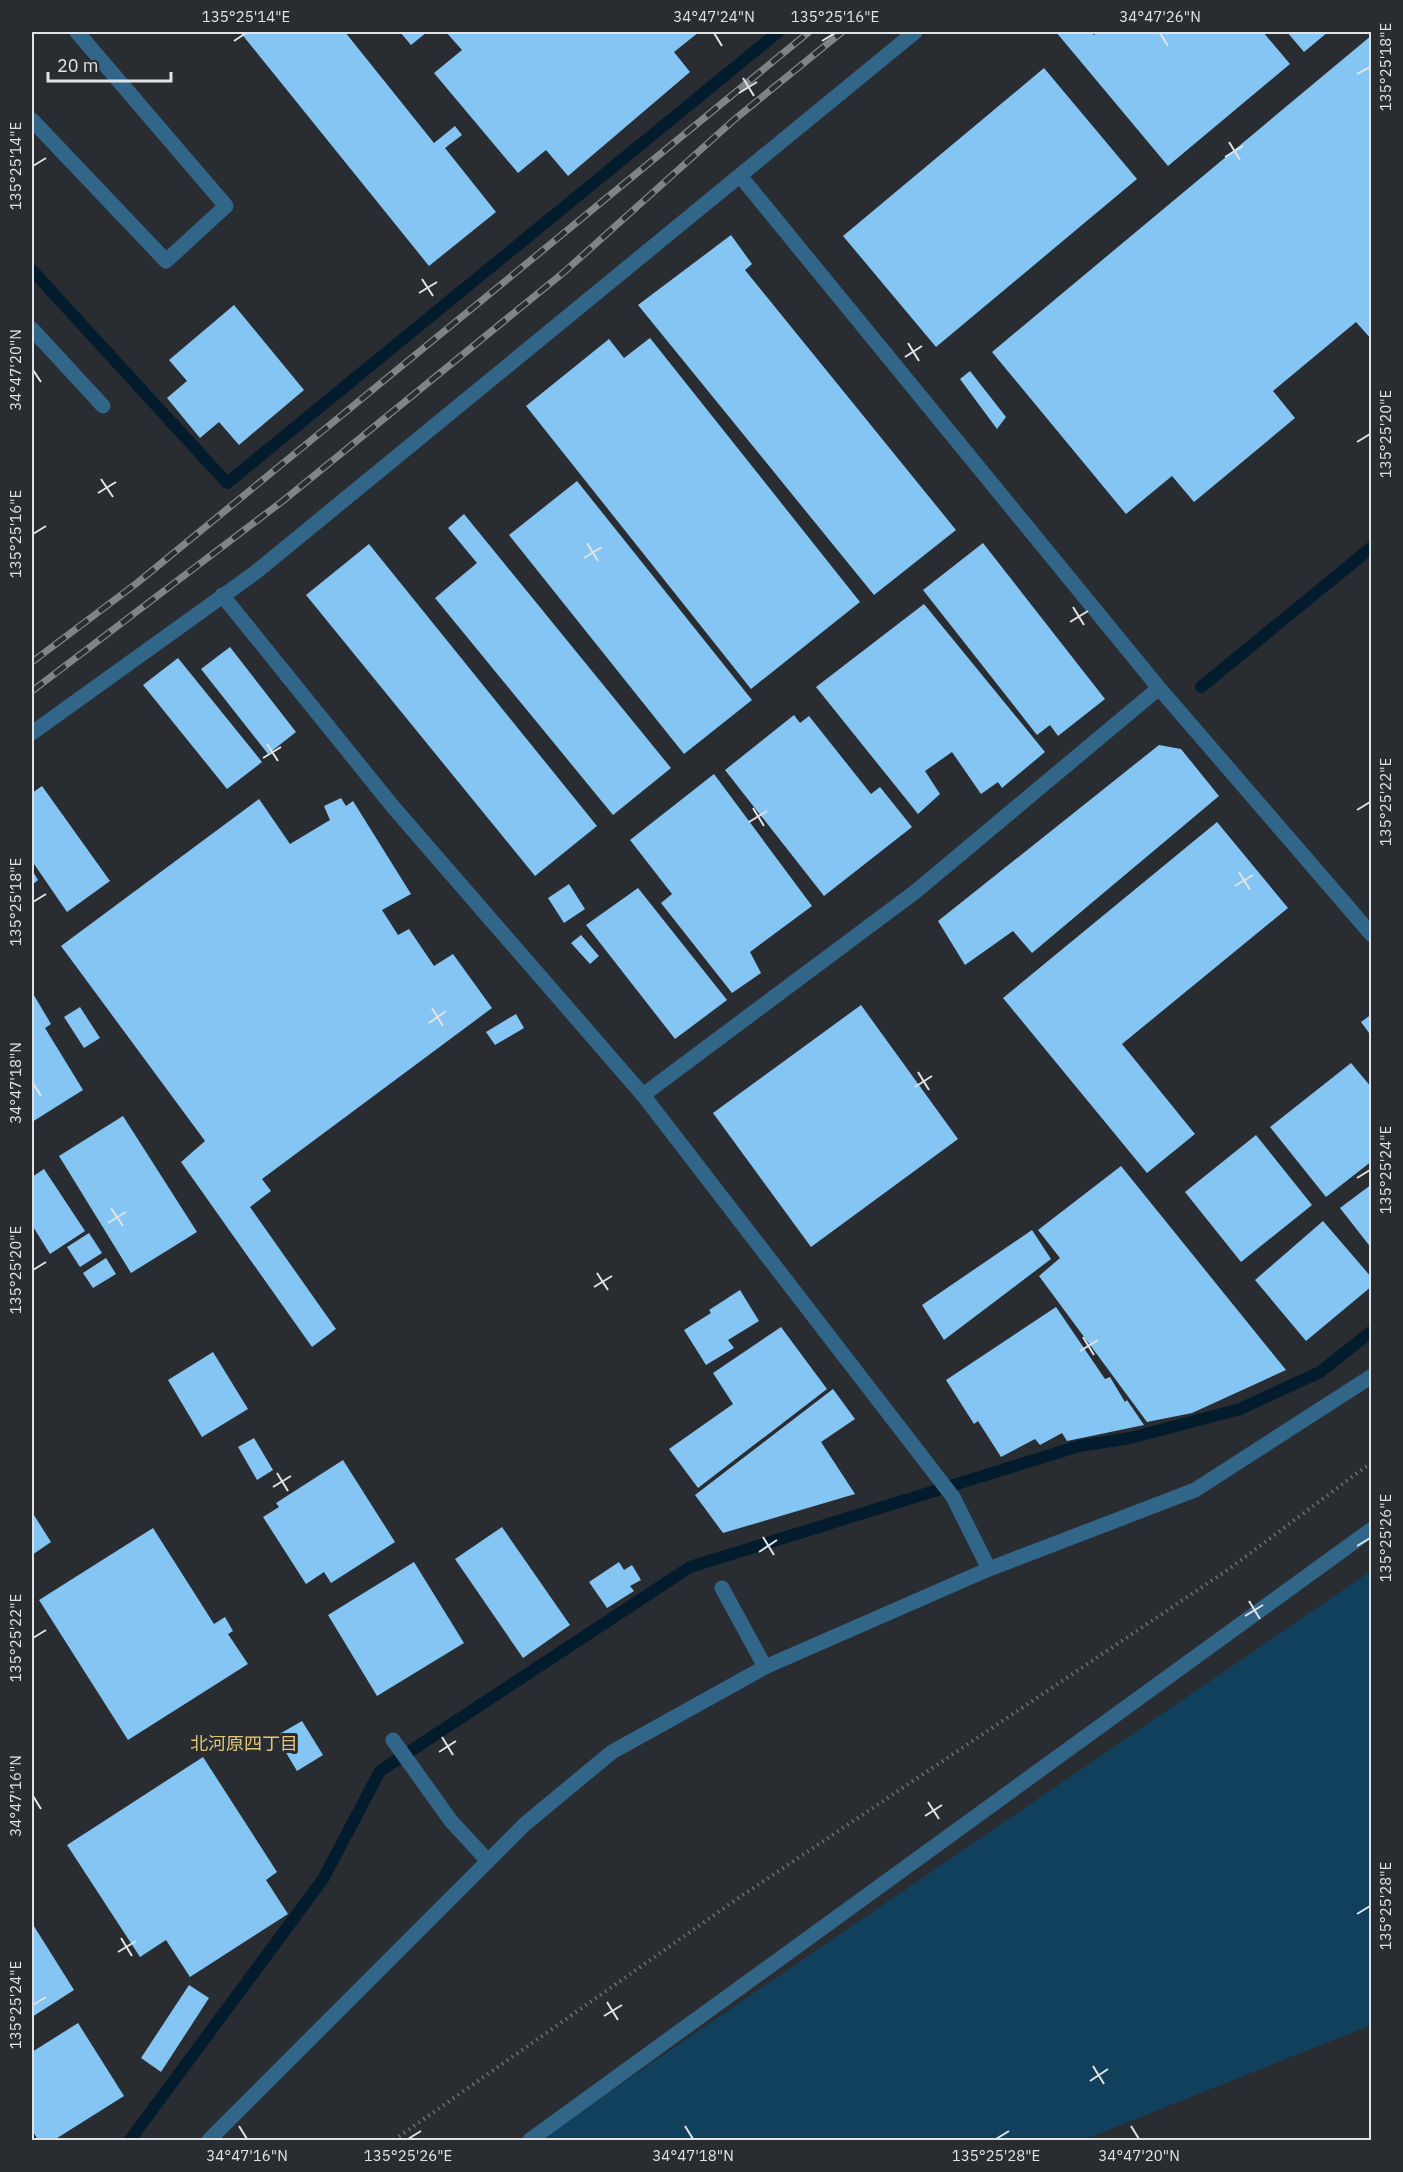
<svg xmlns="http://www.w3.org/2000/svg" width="1403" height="2172" font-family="'IBM Plex Sans','Noto Sans JP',sans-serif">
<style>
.green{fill:#11405d}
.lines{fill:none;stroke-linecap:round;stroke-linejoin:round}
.stream{stroke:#021c2d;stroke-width:12}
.building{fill:#84c5f4}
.path{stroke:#6c6f73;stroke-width:4;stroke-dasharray:1.5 4.5;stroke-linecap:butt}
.minor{stroke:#326689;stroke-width:15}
.rail-casing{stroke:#808487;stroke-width:7}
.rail{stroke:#292d31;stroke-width:4.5;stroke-dasharray:14;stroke-linecap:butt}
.ticks{fill:none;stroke:#e1e4e6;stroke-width:2}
.labels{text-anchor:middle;stroke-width:6;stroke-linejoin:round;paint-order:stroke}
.neighbourhood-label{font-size:18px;fill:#e1c67a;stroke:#292d31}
.neatline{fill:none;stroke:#e1e4e6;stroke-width:2}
.ticks-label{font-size:15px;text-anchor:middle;fill:#e1e4e6}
</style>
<rect width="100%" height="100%" fill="#292d31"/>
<!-- green -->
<polygon class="green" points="1371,1571 1371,2025 1083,2140 539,2140"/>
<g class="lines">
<!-- stream -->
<g class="stream">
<polyline points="32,270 227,483 778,32"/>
<polyline points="1201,687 1372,547"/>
<polyline points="130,2140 323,1879 380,1771 690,1567 1079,1446 1130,1438 1240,1409 1320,1372 1372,1331"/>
</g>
</g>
<!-- building -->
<g class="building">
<polygon points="240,32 345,32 434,143 455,126 462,135 445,148 496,212 429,266"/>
<polygon points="400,32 427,32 411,45"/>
<polygon points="446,32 699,32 674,52 690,72 568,176 546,150 518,173 434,73 462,50"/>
<polygon points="1056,32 1091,32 1094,35 1098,32 1263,32 1290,64 1168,166"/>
<polygon points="1287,32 1328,32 1304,52"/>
<polygon points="1372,35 1372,340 1356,322 1273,391 1295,418 1194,502 1172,476 1126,514 992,352"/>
<polygon points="1044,68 1137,179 936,347 843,236"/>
<polygon points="731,235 752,264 745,270 956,530 874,595 638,305"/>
<polygon points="234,305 304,390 239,445 219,422 200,438 167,398 187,381 169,360"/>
<polygon points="650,338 860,602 751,689 526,406 609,339 624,358"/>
<polygon points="970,371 1006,417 997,429 960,379"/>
<polygon points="577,481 752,700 684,754 509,535"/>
<polygon points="464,514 671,768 613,815 435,598 477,563 448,528"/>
<polygon points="983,543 1105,699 1058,736 1050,725 1037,735 923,590"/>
<polygon points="369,544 597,826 535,876 306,595"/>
<polygon points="924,604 1045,752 1002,788 998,782 981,794 952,752 925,771 940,794 918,814 816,687"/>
<polygon points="230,647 296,732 268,754 201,669"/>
<polygon points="178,658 262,762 227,789 143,685"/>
<polygon points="794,715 800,723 809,716 871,794 880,787 912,827 824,896 725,770"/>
<polygon points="1159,745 1181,749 1219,796 1032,953 1013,931 965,965 938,921"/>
<polygon points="714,774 812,906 750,952 761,973 732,993 661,903 672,894 630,840"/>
<polygon points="42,786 110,881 67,912 32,861 32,793"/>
<polygon points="341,798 346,806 353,801 411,894 382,910 398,935 409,929 434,966 453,954 492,1008 262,1179 271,1191 250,1207 336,1329 312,1347 181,1162 205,1141 61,946 259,799 290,844 330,820 324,806"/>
<polygon points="1217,822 1288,908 1122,1044 1195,1134 1147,1173 1003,998"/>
<polygon points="32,870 38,880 32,885"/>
<polygon points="569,884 585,909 564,923 548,898"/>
<polygon points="638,888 727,1000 675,1039 586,925"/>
<polygon points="581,935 599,956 590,964 571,943"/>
<polygon points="32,992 51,1024 45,1028 83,1090 32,1122"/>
<polygon points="861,1005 958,1139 811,1247 713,1113"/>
<polygon points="80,1007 100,1038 84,1048 64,1017"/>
<polygon points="516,1014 524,1028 495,1045 486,1032"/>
<polygon points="1372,1014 1372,1037 1361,1022"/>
<polygon points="1351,1063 1372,1088 1372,1161 1326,1197 1270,1127"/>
<polygon points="123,1116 197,1232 131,1273 59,1156"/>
<polygon points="1256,1135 1312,1205 1241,1262 1185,1192"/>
<polygon points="1121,1166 1286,1370 1192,1413 1147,1422 1039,1276 1060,1258 1038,1230"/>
<polygon points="44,1169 85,1231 50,1254 32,1225 32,1177"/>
<polygon points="1372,1184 1372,1249 1340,1208"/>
<polygon points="1323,1221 1372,1278 1372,1286 1306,1341 1255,1280"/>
<polygon points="1032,1230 1051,1259 944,1340 922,1305"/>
<polygon points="89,1233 102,1253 80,1267 67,1247"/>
<polygon points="106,1258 116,1274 93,1288 83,1273"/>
<polygon points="740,1290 759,1321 728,1340 734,1348 706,1365 684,1330 711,1313 709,1310"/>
<polygon points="1056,1307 1105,1379 1110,1377 1125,1402 1127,1400 1144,1425 1067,1441 1062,1433 1040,1445 1035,1439 1001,1457 978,1421 974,1424 946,1380"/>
<polygon points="781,1327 827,1389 698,1488 669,1449 733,1404 713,1373"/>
<polygon points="213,1352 248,1409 202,1437 168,1380"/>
<polygon points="833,1389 855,1419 821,1442 855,1494 723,1533 695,1495"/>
<polygon points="254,1438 273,1470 257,1480 238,1447"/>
<polygon points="343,1460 395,1542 331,1583 324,1572 306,1584 263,1517 279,1507 276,1503"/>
<polygon points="32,1512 51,1542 32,1555"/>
<polygon points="502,1527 570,1625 523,1658 455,1559"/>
<polygon points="153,1528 214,1624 225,1617 233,1631 228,1634 248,1664 128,1740 39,1600"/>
<polygon points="414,1562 464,1643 377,1696 328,1615"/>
<polygon points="619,1562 624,1570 632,1565 641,1580 630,1586 634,1591 607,1608 589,1582"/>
<polygon points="302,1721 323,1755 297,1771 276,1736"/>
<polygon points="203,1757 277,1872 266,1880 288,1914 190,1977 166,1940 140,1957 67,1845"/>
<polygon points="32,1923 74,1990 32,2017"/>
<polygon points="189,1985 209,1998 161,2072 141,2058"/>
<polygon points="78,2023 124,2096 54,2140 38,2140 32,2130 32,2052"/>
</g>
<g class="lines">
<!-- path -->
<polyline class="path" points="394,2140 737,1899 1229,1569 1372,1462"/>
<!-- minor -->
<g class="minor">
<polyline points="32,120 166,261 226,206 77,32"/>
<polyline points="741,177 1159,688 1372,935"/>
<polyline points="32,329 103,406"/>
<polyline points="222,595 394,808 643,1095 953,1497 989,1569"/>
<polyline points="32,733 256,572 915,32"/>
<polyline points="643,1095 915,892 1159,688"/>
<polyline points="722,1588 765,1667"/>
<polyline points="393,1740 451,1821 488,1861"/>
<polyline points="209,2140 525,1824 612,1752 765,1667 989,1569 1195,1490 1372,1376"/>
<polyline points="530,2140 1372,1529"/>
</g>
<!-- rail casing -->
<g class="rail-casing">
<g id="rail">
<polyline points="32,662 137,583 809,32"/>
<polyline points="32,691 284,500 359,439 563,273 735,119 842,32"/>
</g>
</g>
<!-- rail -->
<use href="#rail" class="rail"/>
</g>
<!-- ticks -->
<path class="ticks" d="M714,33L722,46M1160,33L1168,46M234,41L246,33M822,41L835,33M1357,74L1370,67M743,78L754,96M739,93L757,82M1229,142L1240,160M1225,157L1243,146M33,166L46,158M422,279L433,296M419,293L437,282M908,343L919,361M905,357L922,346M33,370L41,382M1357,442L1370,434M101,479L113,497M98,493L116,482M33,534L46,526M587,543L598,561M584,558L602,547M1073,607L1084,625M1070,622L1088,611M267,744L278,761M263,758L281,747M753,808L764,826M1357,810L1370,802M749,822L767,811M1239,872L1250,890M1235,886L1253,875M33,902L46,894M432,1008L443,1026M429,1023L446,1011M918,1072L929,1090M33,1083L41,1096M915,1087L932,1076M1357,1178L1370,1170M111,1208L123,1226M108,1223L126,1212M33,1270L46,1262M597,1273L608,1290M594,1287L612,1276M1083,1337L1094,1355M1080,1351L1098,1340M277,1473L288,1491M273,1487L291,1476M763,1537L774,1555M1357,1546L1370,1538M759,1552L777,1540M1249,1601L1260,1619M1245,1616L1263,1605M33,1638L46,1630M442,1737L453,1755M439,1752L456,1741M33,1796L41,1809M928,1802L939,1819M925,1816L942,1805M1357,1914L1370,1906M121,1938L132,1956M118,1952L136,1941M607,2002L618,2020M33,2005L46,1997M604,2016L622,2005M1093,2066L1104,2084M1090,2081L1108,2069M239,2126L247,2139M685,2126L693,2139M1131,2126L1139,2139M408,2139L421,2131M996,2139L1009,2131"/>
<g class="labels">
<!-- neighbourhood labels -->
<g class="neighbourhood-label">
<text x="244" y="1750">北河原四丁目</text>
</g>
</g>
<!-- border -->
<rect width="1403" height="2172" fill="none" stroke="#292d31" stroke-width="66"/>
<!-- scale -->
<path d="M48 72v9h123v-9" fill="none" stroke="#e1e4e6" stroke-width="3"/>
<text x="57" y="72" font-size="18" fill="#e1e4e6" stroke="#292d31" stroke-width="4.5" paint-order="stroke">20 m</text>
<rect x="33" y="33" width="1337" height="2106" class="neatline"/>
<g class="ticks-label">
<text x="246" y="22">135°25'14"E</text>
<text x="714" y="22">34°47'24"N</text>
<text x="835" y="22">135°25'16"E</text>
<text x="1160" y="22">34°47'26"N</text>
<text transform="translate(1386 67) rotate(-90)" y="5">135°25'18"E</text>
<text transform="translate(16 166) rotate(-90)" y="5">135°25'14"E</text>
<text transform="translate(16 370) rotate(-90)" y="5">34°47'20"N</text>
<text transform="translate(1386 434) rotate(-90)" y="5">135°25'20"E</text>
<text transform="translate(16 534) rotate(-90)" y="5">135°25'16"E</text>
<text transform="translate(1386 802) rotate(-90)" y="5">135°25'22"E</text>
<text transform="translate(16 902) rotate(-90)" y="5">135°25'18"E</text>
<text transform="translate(16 1083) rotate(-90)" y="5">34°47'18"N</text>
<text transform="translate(1386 1170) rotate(-90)" y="5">135°25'24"E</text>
<text transform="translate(16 1270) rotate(-90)" y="5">135°25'20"E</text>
<text transform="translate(1386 1538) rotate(-90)" y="5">135°25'26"E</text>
<text transform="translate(16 1638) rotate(-90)" y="5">135°25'22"E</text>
<text transform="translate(16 1796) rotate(-90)" y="5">34°47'16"N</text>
<text transform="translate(1386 1906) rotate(-90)" y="5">135°25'28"E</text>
<text transform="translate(16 2005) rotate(-90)" y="5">135°25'24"E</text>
<text x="247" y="2161">34°47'16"N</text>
<text x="408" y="2161">135°25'26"E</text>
<text x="693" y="2161">34°47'18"N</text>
<text x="996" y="2161">135°25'28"E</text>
<text x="1139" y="2161">34°47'20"N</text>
</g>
</svg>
